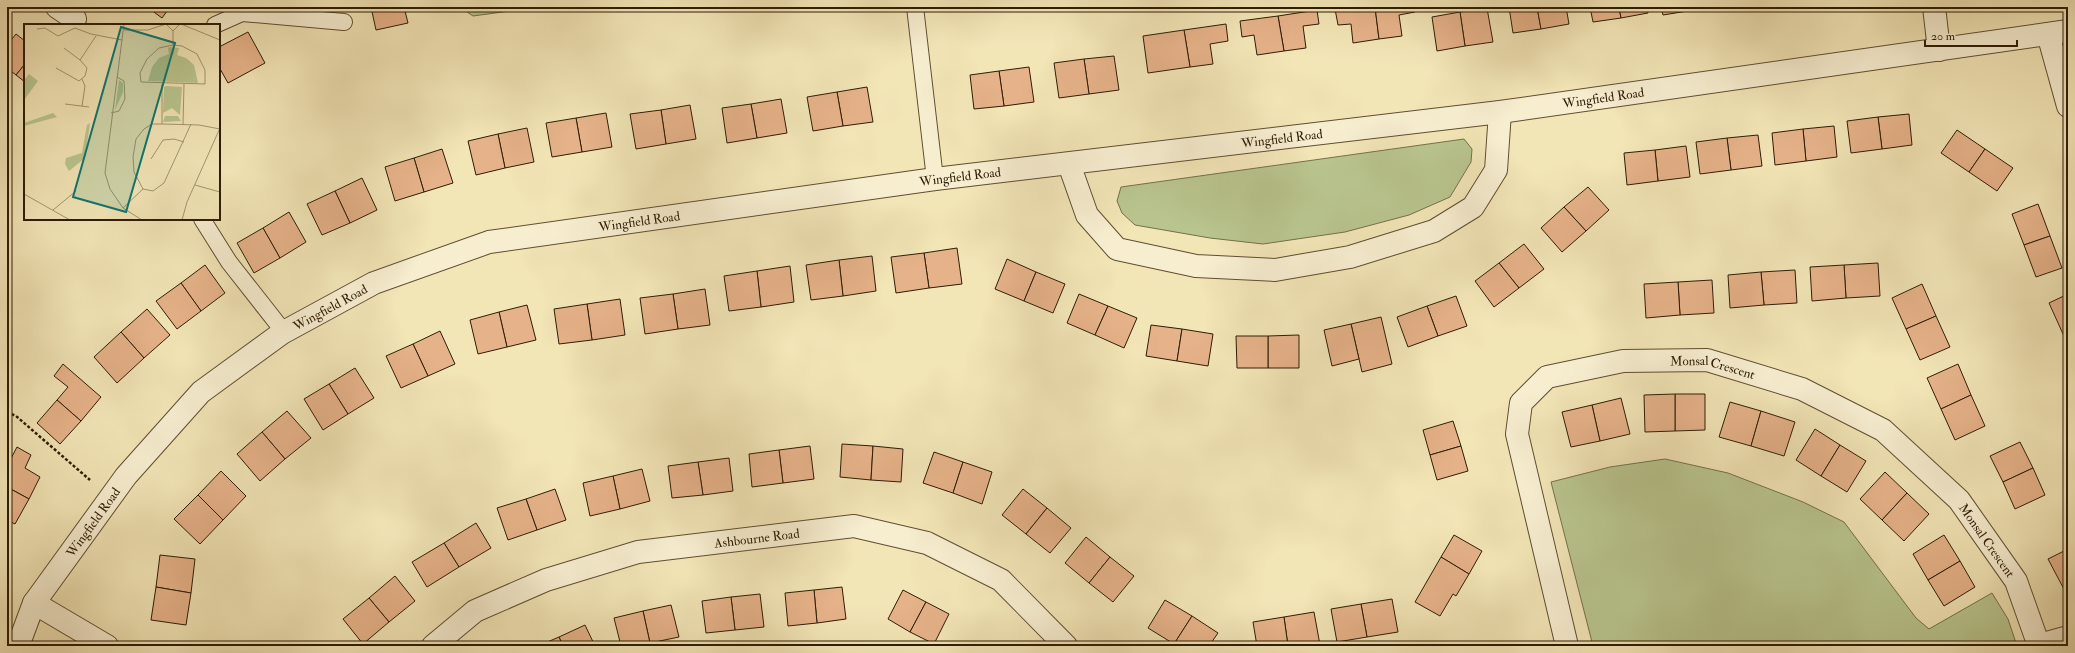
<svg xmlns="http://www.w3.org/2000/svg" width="2075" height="653" font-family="'IM FELL Double Pica',serif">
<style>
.green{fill:#b9c58e;stroke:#74704a}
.building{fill:#e6b289;stroke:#2e1c05}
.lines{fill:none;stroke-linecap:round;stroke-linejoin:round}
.service-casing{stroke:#5f4e31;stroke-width:18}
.minor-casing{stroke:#5f4e31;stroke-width:24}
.path{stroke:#2e1c05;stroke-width:2.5;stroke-dasharray:3 2;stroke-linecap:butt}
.service{stroke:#f7eed0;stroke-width:16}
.minor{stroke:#f7eed0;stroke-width:22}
.labels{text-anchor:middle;stroke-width:4;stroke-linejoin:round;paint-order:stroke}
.street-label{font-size:13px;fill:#2e1c05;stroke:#f7eed0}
.inset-road{fill:none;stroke:#a4956f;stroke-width:1}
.view{fill:#0f766e;fill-opacity:0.15;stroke:#0f766e;stroke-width:2}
.inset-edge{fill:none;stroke:#2e1c05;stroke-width:2}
</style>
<rect width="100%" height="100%" fill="#f2e5b6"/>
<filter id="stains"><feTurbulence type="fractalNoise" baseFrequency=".005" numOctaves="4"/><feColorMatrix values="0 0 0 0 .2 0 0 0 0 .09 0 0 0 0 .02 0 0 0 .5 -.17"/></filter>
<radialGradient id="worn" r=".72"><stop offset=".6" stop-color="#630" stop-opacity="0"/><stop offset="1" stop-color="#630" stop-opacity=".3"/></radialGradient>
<!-- green -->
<g class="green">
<polygon points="460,7 539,7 473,16"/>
<polygon points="1464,139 1472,149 1471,162 1450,197 1409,215 1345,232 1263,244 1210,238 1135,225 1122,213 1117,201 1121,187"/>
<polygon points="1665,459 1728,473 1803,502 1844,522 1916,618 1929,629 1992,593 2008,619 2017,646 1593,646 1551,482 1610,467"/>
</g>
<!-- building -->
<g class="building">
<polygon points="147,7 170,7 162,18"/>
<polygon points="371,7 404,7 408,23 376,30"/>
<polygon points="1350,7 1375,7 1379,39 1353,43 1351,24 1338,25 1335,9"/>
<polygon points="1375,7 1415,7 1415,12 1399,15 1402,36 1379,39"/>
<polygon points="1509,7 1537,7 1541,29 1513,33"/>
<polygon points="1537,7 1566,7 1569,24 1541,29"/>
<polygon points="1590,7 1619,7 1621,18 1593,22"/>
<polygon points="1619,7 1647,7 1648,13 1621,18"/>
<polygon points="1661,7 1700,7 1700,9 1663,15"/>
<polygon points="1487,8 1493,42 1465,46 1460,12"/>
<polygon points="1317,10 1319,24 1303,26 1306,48 1284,51 1278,16"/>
<polygon points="1460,12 1465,46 1437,51 1432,17"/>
<polygon points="1278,16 1284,51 1257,55 1254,35 1242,37 1240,21"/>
<polygon points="1226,24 1228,41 1210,44 1213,64 1190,67 1184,30"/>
<polygon points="1184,30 1190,67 1148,73 1143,36"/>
<polygon points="248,32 265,63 228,83 219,67 219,47"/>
<polygon points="16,34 25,41 25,64 16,75 7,68 7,45"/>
<polygon points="1114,56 1119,90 1089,94 1084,59"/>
<polygon points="1084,59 1089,94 1059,98 1054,63"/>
<polygon points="25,64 25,82 16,75"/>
<polygon points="1029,67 1034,102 1004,106 999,71"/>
<polygon points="999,71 1004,106 974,109 970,75"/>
<polygon points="867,87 873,122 843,126 837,92"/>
<polygon points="837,92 843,126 813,131 807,97"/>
<polygon points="781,99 787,133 757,138 751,104"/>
<polygon points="751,104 757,138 727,143 722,108"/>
<polygon points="690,105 696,139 666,144 661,110"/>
<polygon points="661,110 666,144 636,149 630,114"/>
<polygon points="606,113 612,147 582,152 576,118"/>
<polygon points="1909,114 1912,145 1882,149 1878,117"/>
<polygon points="1878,117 1882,149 1851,153 1847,121"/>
<polygon points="576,118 582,152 552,157 546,123"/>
<polygon points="1834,126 1837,157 1806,161 1803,129"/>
<polygon points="527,128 534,162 505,168 498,134"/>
<polygon points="1803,129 1806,161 1775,165 1772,133"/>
<polygon points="1957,130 1985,149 1969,172 1941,153"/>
<polygon points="498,134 505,168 476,175 468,141"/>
<polygon points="1758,135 1762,166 1731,170 1727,138"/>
<polygon points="1727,138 1731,170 1700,174 1696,142"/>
<polygon points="1686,146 1690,177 1658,181 1655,150"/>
<polygon points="442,149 453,183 424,192 414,158"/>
<polygon points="1985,149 2013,168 1997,191 1969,172"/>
<polygon points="1655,150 1658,181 1627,185 1624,153"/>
<polygon points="414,158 424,192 395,201 385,167"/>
<polygon points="362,178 377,210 350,223 335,191"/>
<polygon points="1588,187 1609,210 1586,231 1564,207"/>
<polygon points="335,191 350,223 322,235 307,204"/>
<polygon points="2038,204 2050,236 2024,245 2012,214"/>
<polygon points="1564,207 1586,231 1562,252 1541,228"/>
<polygon points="289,212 306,242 280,258 263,228"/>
<polygon points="263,228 280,258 254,273 237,243"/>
<polygon points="2050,236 2062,268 2036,277 2024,245"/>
<polygon points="1524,244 1544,269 1519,288 1499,263"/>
<polygon points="957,248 962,284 929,288 924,253"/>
<polygon points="924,253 929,288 896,293 891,257"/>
<polygon points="872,256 876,291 843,296 839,260"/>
<polygon points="1007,259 1036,272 1024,301 995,289"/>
<polygon points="839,260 843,296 811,300 806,265"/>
<polygon points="1499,263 1519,288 1494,307 1475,281"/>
<polygon points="1878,263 1880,296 1846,298 1844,265"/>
<polygon points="205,265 225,293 201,311 181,283"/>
<polygon points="1844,265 1846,298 1812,301 1810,267"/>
<polygon points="790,266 794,302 761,307 757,271"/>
<polygon points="1795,270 1797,303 1764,305 1761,272"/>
<polygon points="757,271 761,307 729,311 724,276"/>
<polygon points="1036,272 1065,284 1053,313 1024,301"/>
<polygon points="1761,272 1764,305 1730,308 1728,275"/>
<polygon points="1712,280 1714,313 1680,315 1678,282"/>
<polygon points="1678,282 1680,315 1646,318 1644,284"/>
<polygon points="181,283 201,311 177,329 156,301"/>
<polygon points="1922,284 1936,316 1906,329 1892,298"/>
<polygon points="705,289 710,325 678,329 673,294"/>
<polygon points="673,294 678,329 645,334 640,298"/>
<polygon points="1079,294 1108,306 1095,335 1067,323"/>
<polygon points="2068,294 2068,332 2063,334 2049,303"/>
<polygon points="1456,296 1467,326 1438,336 1427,306"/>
<polygon points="620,299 625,335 592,340 587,304"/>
<polygon points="587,304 592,340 559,344 554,309"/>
<polygon points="527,305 536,340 507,347 499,312"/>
<polygon points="1108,306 1137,318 1124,348 1095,335"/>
<polygon points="1427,306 1438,336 1408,347 1397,317"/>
<polygon points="147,309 170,335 144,358 121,332"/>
<polygon points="499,312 507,347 478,354 470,320"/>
<polygon points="1936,316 1950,347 1920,360 1906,329"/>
<polygon points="1381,317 1392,364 1362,372 1351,324"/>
<polygon points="1351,324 1359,359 1332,366 1324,330"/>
<polygon points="1151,325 1182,329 1177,361 1146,356"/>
<polygon points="1182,329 1213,334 1208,366 1177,361"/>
<polygon points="440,331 455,364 428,376 413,344"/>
<polygon points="121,332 144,358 117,383 94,357"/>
<polygon points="2068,332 2068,345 2063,334"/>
<polygon points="1299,335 1299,368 1268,368 1268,336"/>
<polygon points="1236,336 1268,336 1268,368 1237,368"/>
<polygon points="413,344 428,376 401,388 386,356"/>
<polygon points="63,364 101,397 81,421 57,400 68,387 54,376"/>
<polygon points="1958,364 1971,395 1941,409 1927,378"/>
<polygon points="355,368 374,398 348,414 329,384"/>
<polygon points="329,384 348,414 323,430 304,399"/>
<polygon points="1675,394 1705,394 1705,430 1675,431"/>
<polygon points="1675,394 1675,431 1645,432 1644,395"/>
<polygon points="1971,395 1985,426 1955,440 1941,409"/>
<polygon points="1621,398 1630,434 1600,441 1592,405"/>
<polygon points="57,400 81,421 60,444 37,423"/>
<polygon points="1730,402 1761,411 1751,446 1719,437"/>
<polygon points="1592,405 1600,441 1571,447 1562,412"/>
<polygon points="287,411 311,438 285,459 262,432"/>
<polygon points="1761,411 1795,422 1784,456 1751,446"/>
<polygon points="1453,421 1461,446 1430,455 1423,430"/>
<polygon points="1815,429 1840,445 1821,476 1796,460"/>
<polygon points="262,432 285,459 260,481 237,454"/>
<polygon points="2020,442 2033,468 2003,482 1990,456"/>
<polygon points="842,444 873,446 871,480 840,477"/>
<polygon points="1840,445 1866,461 1847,492 1821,476"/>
<polygon points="810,446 814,479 783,483 779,450"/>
<polygon points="873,446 903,449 901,482 871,480"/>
<polygon points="1461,446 1468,471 1437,480 1430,455"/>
<polygon points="17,447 31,455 25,468 40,477 29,499 7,487 7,466"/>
<polygon points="779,450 783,483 752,487 749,454"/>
<polygon points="934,452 963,462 953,493 923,483"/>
<polygon points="729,458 733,491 703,495 698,462"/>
<polygon points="698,462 703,495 672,498 668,466"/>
<polygon points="963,462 992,472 982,504 953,493"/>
<polygon points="2033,468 2045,495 2015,509 2003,482"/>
<polygon points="642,469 650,501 620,509 613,476"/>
<polygon points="221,471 246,496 223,520 198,495"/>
<polygon points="1885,472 1907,493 1882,520 1860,499"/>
<polygon points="613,476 620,509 590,516 583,483"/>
<polygon points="7,487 29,499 15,524 7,520"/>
<polygon points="555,489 566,520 537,530 526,499"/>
<polygon points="1023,489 1047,508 1026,534 1002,515"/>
<polygon points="1907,493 1929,514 1904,541 1882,520"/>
<polygon points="198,495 223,520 200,544 174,519"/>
<polygon points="526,499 537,530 508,540 497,508"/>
<polygon points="1047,508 1071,528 1050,553 1026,534"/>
<polygon points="476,523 491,548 459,567 444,543"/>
<polygon points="1454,535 1482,551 1469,574 1441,557"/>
<polygon points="1944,535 1960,561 1928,580 1913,554"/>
<polygon points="1086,537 1110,557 1089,583 1065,563"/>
<polygon points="444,543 459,567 427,587 412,562"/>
<polygon points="2068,549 2068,592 2066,593 2048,559"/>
<polygon points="160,555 195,559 191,593 156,587"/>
<polygon points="1110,557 1134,576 1113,602 1089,583"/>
<polygon points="1441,557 1469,574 1456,596 1453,594 1440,616 1415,602"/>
<polygon points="1960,561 1975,587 1944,606 1928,580"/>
<polygon points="395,576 415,601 389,622 369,598"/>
<polygon points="156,587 191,593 186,625 151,620"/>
<polygon points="842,587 846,619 817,623 814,590"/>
<polygon points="814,590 817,623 788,626 785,593"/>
<polygon points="903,590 926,602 910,632 888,619"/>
<polygon points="760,594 764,627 735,630 731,597"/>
<polygon points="731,597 735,630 706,633 702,601"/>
<polygon points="369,598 389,622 363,644 343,619"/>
<polygon points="1392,599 1398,632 1367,637 1361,604"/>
<polygon points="1165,600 1192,616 1174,644 1148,628"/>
<polygon points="926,602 949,614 934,644 910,632"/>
<polygon points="1361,604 1367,637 1337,642 1331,609"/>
<polygon points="671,605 679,637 650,643 643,611"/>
<polygon points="643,611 650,643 638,646 621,646 614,618"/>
<polygon points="1314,612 1320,645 1288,646 1284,617"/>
<polygon points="1192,616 1218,633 1209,646 1177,646 1174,644"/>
<polygon points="1284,617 1288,646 1257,646 1253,622"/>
<polygon points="585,625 595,646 563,646 559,637"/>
<polygon points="559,637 563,646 538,646"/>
<polygon points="324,643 324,646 301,646"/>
</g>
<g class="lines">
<!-- service casing -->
<g class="service-casing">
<g id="service">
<polyline points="915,7 935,179"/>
<polyline points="215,25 242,13 344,22"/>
<polyline points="202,219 229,262 284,332"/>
</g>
</g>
<!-- minor casing -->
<g class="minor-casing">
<g id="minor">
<polyline points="57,7 75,19"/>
<polyline points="1934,7 1939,50"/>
<polyline points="2048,34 2068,106"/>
<polyline points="1069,164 1087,215 1117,249 1196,266 1275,270 1350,257 1434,231 1473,207 1496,170 1500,112"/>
<polyline points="34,603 107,646"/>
<polyline points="2039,645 2068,637"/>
<path id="s1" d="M18,646L34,603L126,476L201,392L282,333L374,283L489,242L935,179L1500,112L2068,31"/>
<path id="s2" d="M433,646L475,611L546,580L638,552L854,526L927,543L1001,580L1066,646"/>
<path id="s3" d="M1567,646L1517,434L1521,403L1547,377L1623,361L1707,360L1802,389L1883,430L1959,500L2016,581L2039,646"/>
</g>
</g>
<!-- path -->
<polyline class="path" points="7,412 16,416 90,480"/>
<!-- service -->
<use href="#service" class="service"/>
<!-- minor -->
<use href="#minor" class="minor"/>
</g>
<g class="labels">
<!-- street labels -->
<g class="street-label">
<text dy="5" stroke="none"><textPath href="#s1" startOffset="1766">Wingfield Road</textPath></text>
<text dy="5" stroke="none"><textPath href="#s1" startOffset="1442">Wingfield Road</textPath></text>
<text dy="5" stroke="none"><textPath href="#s1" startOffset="1118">Wingfield Road</textPath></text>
<text dy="5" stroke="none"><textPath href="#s1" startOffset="794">Wingfield Road</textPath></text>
<text dy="5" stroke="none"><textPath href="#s1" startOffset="470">Wingfield Road</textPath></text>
<text dy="5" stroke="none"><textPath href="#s3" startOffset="454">Monsal Crescent</textPath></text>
<text dy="5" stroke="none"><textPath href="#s1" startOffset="146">Wingfield Road</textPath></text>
<text dy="5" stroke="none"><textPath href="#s2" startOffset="348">Ashbourne Road</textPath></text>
<text dy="5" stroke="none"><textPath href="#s3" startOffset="790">Monsal Crescent</textPath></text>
</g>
</g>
<!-- overview -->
<g transform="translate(24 24)">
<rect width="196" height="196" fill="#f2e5b6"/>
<path d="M146,23L155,24L153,31L162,34L170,41L174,59L124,57L128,43L135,34L145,30L144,24ZM5,50L14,57L0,76V56ZM95,56L99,59V68L91,86ZM142,62L158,63L156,91L148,84L139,89L140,63ZM29,89L33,93L0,102V99ZM141,92H154L157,97L139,98ZM66,99L61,134L45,147L41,140L42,134L58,129L63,101Z" fill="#b9c58e"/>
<path class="inset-road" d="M100,0L81,149L86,165L99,184L118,196M142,0L149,7L156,0M157,0L196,16M13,5L21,4L34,12L51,4L67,10L98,16M100,6H124L142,0M149,7V21M149,21L158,22L173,30L181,46V60L117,58L116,49L123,35L135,24ZM40,24L56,36L72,12M32,44L55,57L61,52L63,44L56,36M41,80L65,83M58,82L61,62L58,55M87,89L95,87L101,75L100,57L93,53M138,100V60M159,101L160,60M127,135L139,116L150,115L160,118M171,161L196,168M119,165L110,148L109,133L112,115L120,105L128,100H138L175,101L196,105M119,165L129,167L140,159L167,100M0,170L46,196M99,184L119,165M29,186L52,167M158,196L163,178L196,104"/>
<path class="view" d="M97,3L151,19L102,188L49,173Z"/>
<rect width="196" height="196" class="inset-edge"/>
</g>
<!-- margin -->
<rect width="2075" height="653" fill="none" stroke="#f2e5b6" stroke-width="24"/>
<rect x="8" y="8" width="2059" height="637" fill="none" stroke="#2e1c05" stroke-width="2"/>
<rect x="12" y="12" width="2051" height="629" fill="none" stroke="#2e1c05"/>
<!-- scale -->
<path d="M1925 40v6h92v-6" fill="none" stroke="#2e1c05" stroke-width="2"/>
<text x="1931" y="40" font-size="12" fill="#2e1c05" stroke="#f7eed0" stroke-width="3" paint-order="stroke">20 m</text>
<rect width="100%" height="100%" filter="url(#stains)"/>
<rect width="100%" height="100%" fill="url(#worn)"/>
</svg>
